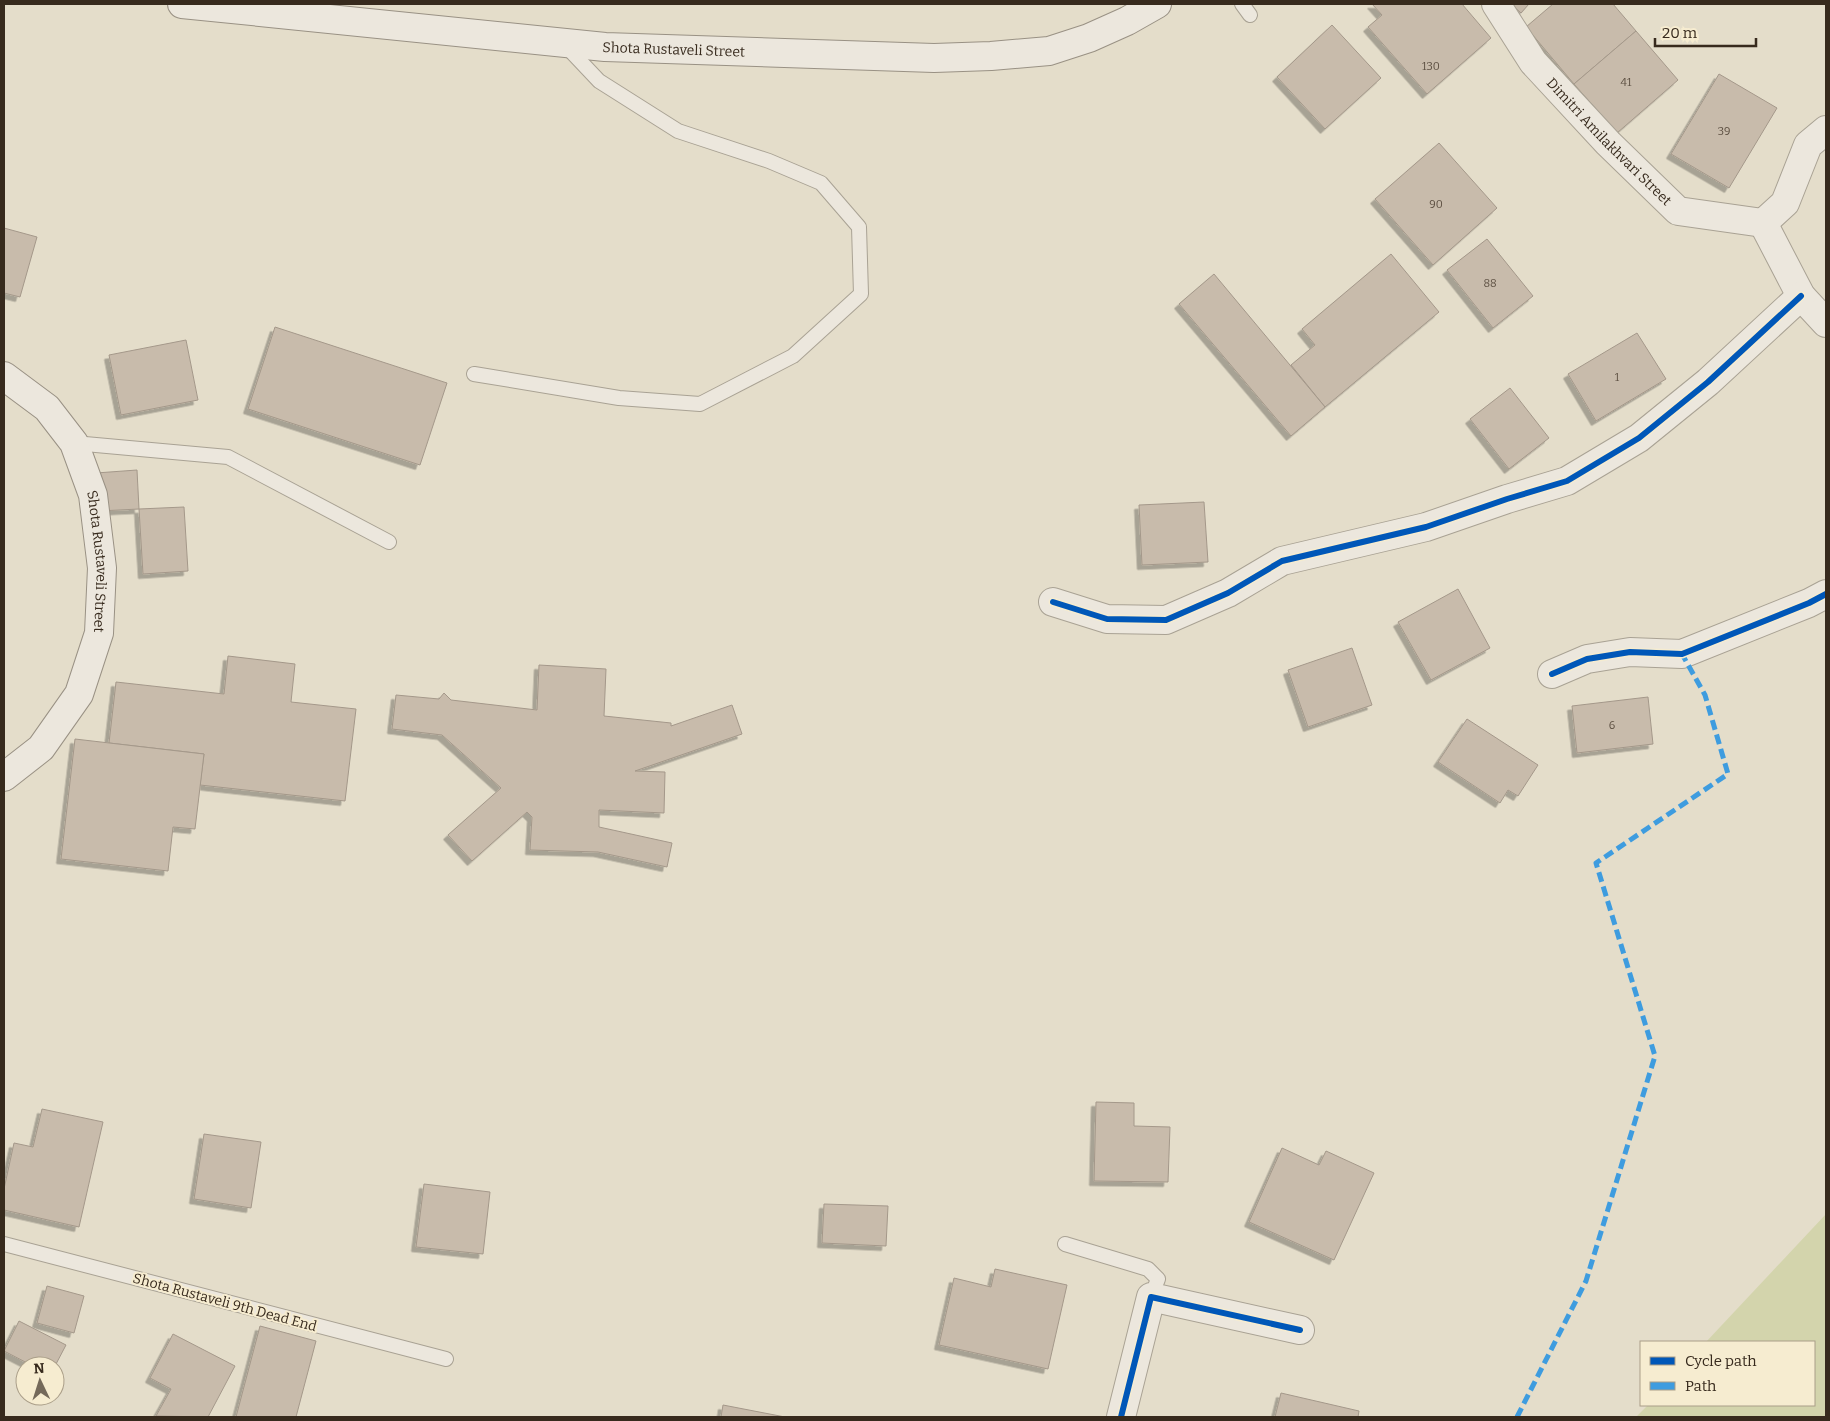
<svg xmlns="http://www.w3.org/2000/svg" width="1830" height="1421" font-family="Bitter,serif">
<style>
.green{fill:#d3d4ac}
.building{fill:#c8bbab;stroke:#a4988a;filter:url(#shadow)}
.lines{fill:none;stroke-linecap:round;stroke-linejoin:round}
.lane-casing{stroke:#a9a294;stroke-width:16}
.street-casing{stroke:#a9a294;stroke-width:30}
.secondary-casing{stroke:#999184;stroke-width:30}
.lane{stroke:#ece7dd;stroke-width:14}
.street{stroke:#ece7dd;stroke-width:28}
.secondary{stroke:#ece7dd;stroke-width:28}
.quiet{stroke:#3e9cdf;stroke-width:5;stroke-dasharray:10 5;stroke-linecap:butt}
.cycleway-casing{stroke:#f6ecd0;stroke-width:9}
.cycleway{stroke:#0057b8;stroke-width:6}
.labels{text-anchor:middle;stroke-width:4;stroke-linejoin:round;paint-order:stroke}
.number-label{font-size:11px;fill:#5b4e40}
.street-label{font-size:14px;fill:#372a1d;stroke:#f6ecd0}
</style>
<defs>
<filter id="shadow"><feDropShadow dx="-4.5" dy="4.5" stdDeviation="0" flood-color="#0004"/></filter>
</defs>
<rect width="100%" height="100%" fill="#e4ddca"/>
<!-- green -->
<polygon class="green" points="1826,1214 1826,1417 1636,1417 1648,1405 1814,1405 1814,1342 1706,1342"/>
<!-- building -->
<g class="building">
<polygon points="1372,4 1462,4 1491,38 1427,94 1368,27 1382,15"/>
<polygon points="1511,4 1529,4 1521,13"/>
<polygon points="1553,4 1613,4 1636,31 1574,84 1526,27"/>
<polygon points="1332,25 1381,78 1325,129 1277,77"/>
<polygon points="1636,31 1678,80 1617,133 1574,84"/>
<polygon points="1719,74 1777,108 1729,188 1671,154"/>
<polygon points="1439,143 1497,208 1433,265 1375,199"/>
<polygon points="4,228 37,237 20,297 4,293"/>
<polygon points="1487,239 1533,296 1493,328 1447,270"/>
<polygon points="1391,254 1439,312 1325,407 1291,365 1315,345 1302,329"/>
<polygon points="1214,274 1325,407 1291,436 1179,304"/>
<polygon points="275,327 447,383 420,465 248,409"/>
<polygon points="1637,333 1666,379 1596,421 1568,374"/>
<polygon points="186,340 198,400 121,415 109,355"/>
<polygon points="1510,388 1549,438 1509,469 1470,419"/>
<polygon points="137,470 139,509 99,511 96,473"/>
<polygon points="1204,502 1208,562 1142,565 1139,505"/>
<polygon points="184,507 188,571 143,574 139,509"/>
<polygon points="1458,589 1490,648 1431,680 1398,622"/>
<polygon points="1352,648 1372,705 1308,727 1288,670"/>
<polygon points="228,656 295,664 291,702 356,709 345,801 200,785 204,754 109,743 116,682 224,694"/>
<polygon points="539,665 606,669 604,716 671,723 671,726 732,705 742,734 635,771 665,772 664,813 599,810 599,827 672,843 667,867 598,852 530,850 532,817 527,812 472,861 448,835 501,788 442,735 392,729 396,695 439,699 444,693 451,700 537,710"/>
<polygon points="1648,697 1653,744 1577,753 1572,706"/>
<polygon points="1467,719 1538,765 1518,796 1508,790 1500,803 1438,762"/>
<polygon points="75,739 204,754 195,829 173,827 168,871 61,859"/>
<polygon points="1096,1102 1134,1103 1134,1126 1170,1127 1168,1182 1094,1181"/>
<polygon points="42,1109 103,1122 79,1227 4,1210 4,1189 14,1143 33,1147"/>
<polygon points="204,1134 261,1142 251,1208 194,1199"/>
<polygon points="1282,1148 1319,1165 1326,1151 1374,1173 1334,1260 1249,1222"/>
<polygon points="424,1184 490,1192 483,1254 416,1247"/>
<polygon points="824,1204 888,1206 886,1246 822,1243"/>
<polygon points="995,1269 1067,1285 1048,1369 939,1345 954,1278 991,1287"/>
<polygon points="47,1286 84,1296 74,1333 37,1323"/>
<polygon points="19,1321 66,1345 55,1366 33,1366 4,1351"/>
<polygon points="260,1326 316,1341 296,1417 236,1417"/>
<polygon points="173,1334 235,1366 208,1417 156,1416 171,1389 150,1378"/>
<polygon points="1281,1393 1359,1411 1358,1417 1275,1417"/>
<polygon points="723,1405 785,1417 721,1417"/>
</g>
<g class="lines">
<!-- lane casing -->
<g class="lane-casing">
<g id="lane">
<polyline points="1242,4 1250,15"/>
<polyline points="474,374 619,398 700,404 793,356 861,294 859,227 821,183 769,161 678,131 599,81 565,45"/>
<polyline points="74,443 228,457 389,542"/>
<polyline points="4,1244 446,1359"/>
<polyline points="1065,1244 1148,1269 1158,1279 1151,1297"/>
</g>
</g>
<!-- street casing -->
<g class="street-casing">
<g id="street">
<path id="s1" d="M1496,4L1533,62L1608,143L1678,211L1763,223L1785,203L1808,145L1826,130"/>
<polyline points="1763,223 1801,296 1826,323"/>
<polyline points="1053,602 1107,619 1166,620 1228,593 1282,561 1426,527 1507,499 1567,481 1639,438 1708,382 1801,296"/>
<polyline points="1552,674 1587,659 1630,652 1682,654 1809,603 1826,594"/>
<polyline points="1121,1417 1151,1297 1300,1330"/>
</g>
</g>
<!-- secondary casing -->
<g class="secondary-casing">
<g id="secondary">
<path id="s2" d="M182,4L605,47L934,58L991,56L1049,51L1089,38L1127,21L1157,4"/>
<path id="s3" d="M4,376L47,408L74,443L93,495L102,568L99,633L79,694L41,748L4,777"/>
</g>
</g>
<!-- lane -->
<use href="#lane" class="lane"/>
<!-- street -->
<use href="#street" class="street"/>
<!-- secondary -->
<use href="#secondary" class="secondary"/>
<!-- quiet -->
<polyline class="quiet" points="1517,1417 1586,1281 1655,1056 1596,863 1728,774 1705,695 1682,654"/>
<!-- cycleway casing -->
<g class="cycleway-casing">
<g id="cycleway">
<polyline points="1053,602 1107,619 1166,620 1228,593 1282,561 1426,527 1507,499 1567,481 1639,438 1708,382 1801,296"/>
<polyline points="1552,674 1587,659 1630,652 1682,654 1809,603 1826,594"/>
<polyline points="1121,1417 1151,1297 1300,1330"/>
</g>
</g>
<!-- cycleway -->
<use href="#cycleway" class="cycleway"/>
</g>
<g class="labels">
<!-- number labels -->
<g class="number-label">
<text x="1431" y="70">130</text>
<text x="1626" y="86">41</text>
<text x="1724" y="135">39</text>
<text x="1436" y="208">90</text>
<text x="1490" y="287">88</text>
<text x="1617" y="381">1</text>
<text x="1612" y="729">6</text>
</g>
<!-- street labels -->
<g class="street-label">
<text dy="5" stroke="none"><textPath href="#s2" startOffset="494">Shota Rustaveli Street</textPath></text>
<text dy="5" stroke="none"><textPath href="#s1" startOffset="179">Dimitri Amilakhvari Street</textPath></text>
<text dy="5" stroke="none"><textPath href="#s3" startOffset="220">Shota Rustaveli Street</textPath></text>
<text transform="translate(225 1302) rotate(15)" y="5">Shota Rustaveli 9th Dead End</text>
</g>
</g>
<!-- border -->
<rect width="1830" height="1421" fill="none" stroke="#372a1d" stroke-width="10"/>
<!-- legend -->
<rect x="1640" y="1341" width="175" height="65" fill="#f6ecd0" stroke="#aa9e88"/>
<rect x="1650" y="1357" width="25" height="8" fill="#0057b8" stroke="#aa9e88"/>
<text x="1685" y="1366" font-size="15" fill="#372a1d">Cycle path</text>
<rect x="1650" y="1382" width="25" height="8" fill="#3e9cdf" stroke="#aa9e88"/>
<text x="1685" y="1391" font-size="15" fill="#372a1d">Path</text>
<!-- north arrow -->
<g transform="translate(40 1381) rotate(356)"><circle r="24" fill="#f6ecd0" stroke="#aa9e88"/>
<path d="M0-4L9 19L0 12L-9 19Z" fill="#74695a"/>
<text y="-8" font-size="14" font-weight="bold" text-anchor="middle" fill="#372a1d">N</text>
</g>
<!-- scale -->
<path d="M1655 38v8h101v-8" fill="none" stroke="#372a1d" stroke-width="2.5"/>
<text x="1662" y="38" font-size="15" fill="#372a1d" stroke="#f6ecd0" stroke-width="4" paint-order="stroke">20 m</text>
</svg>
